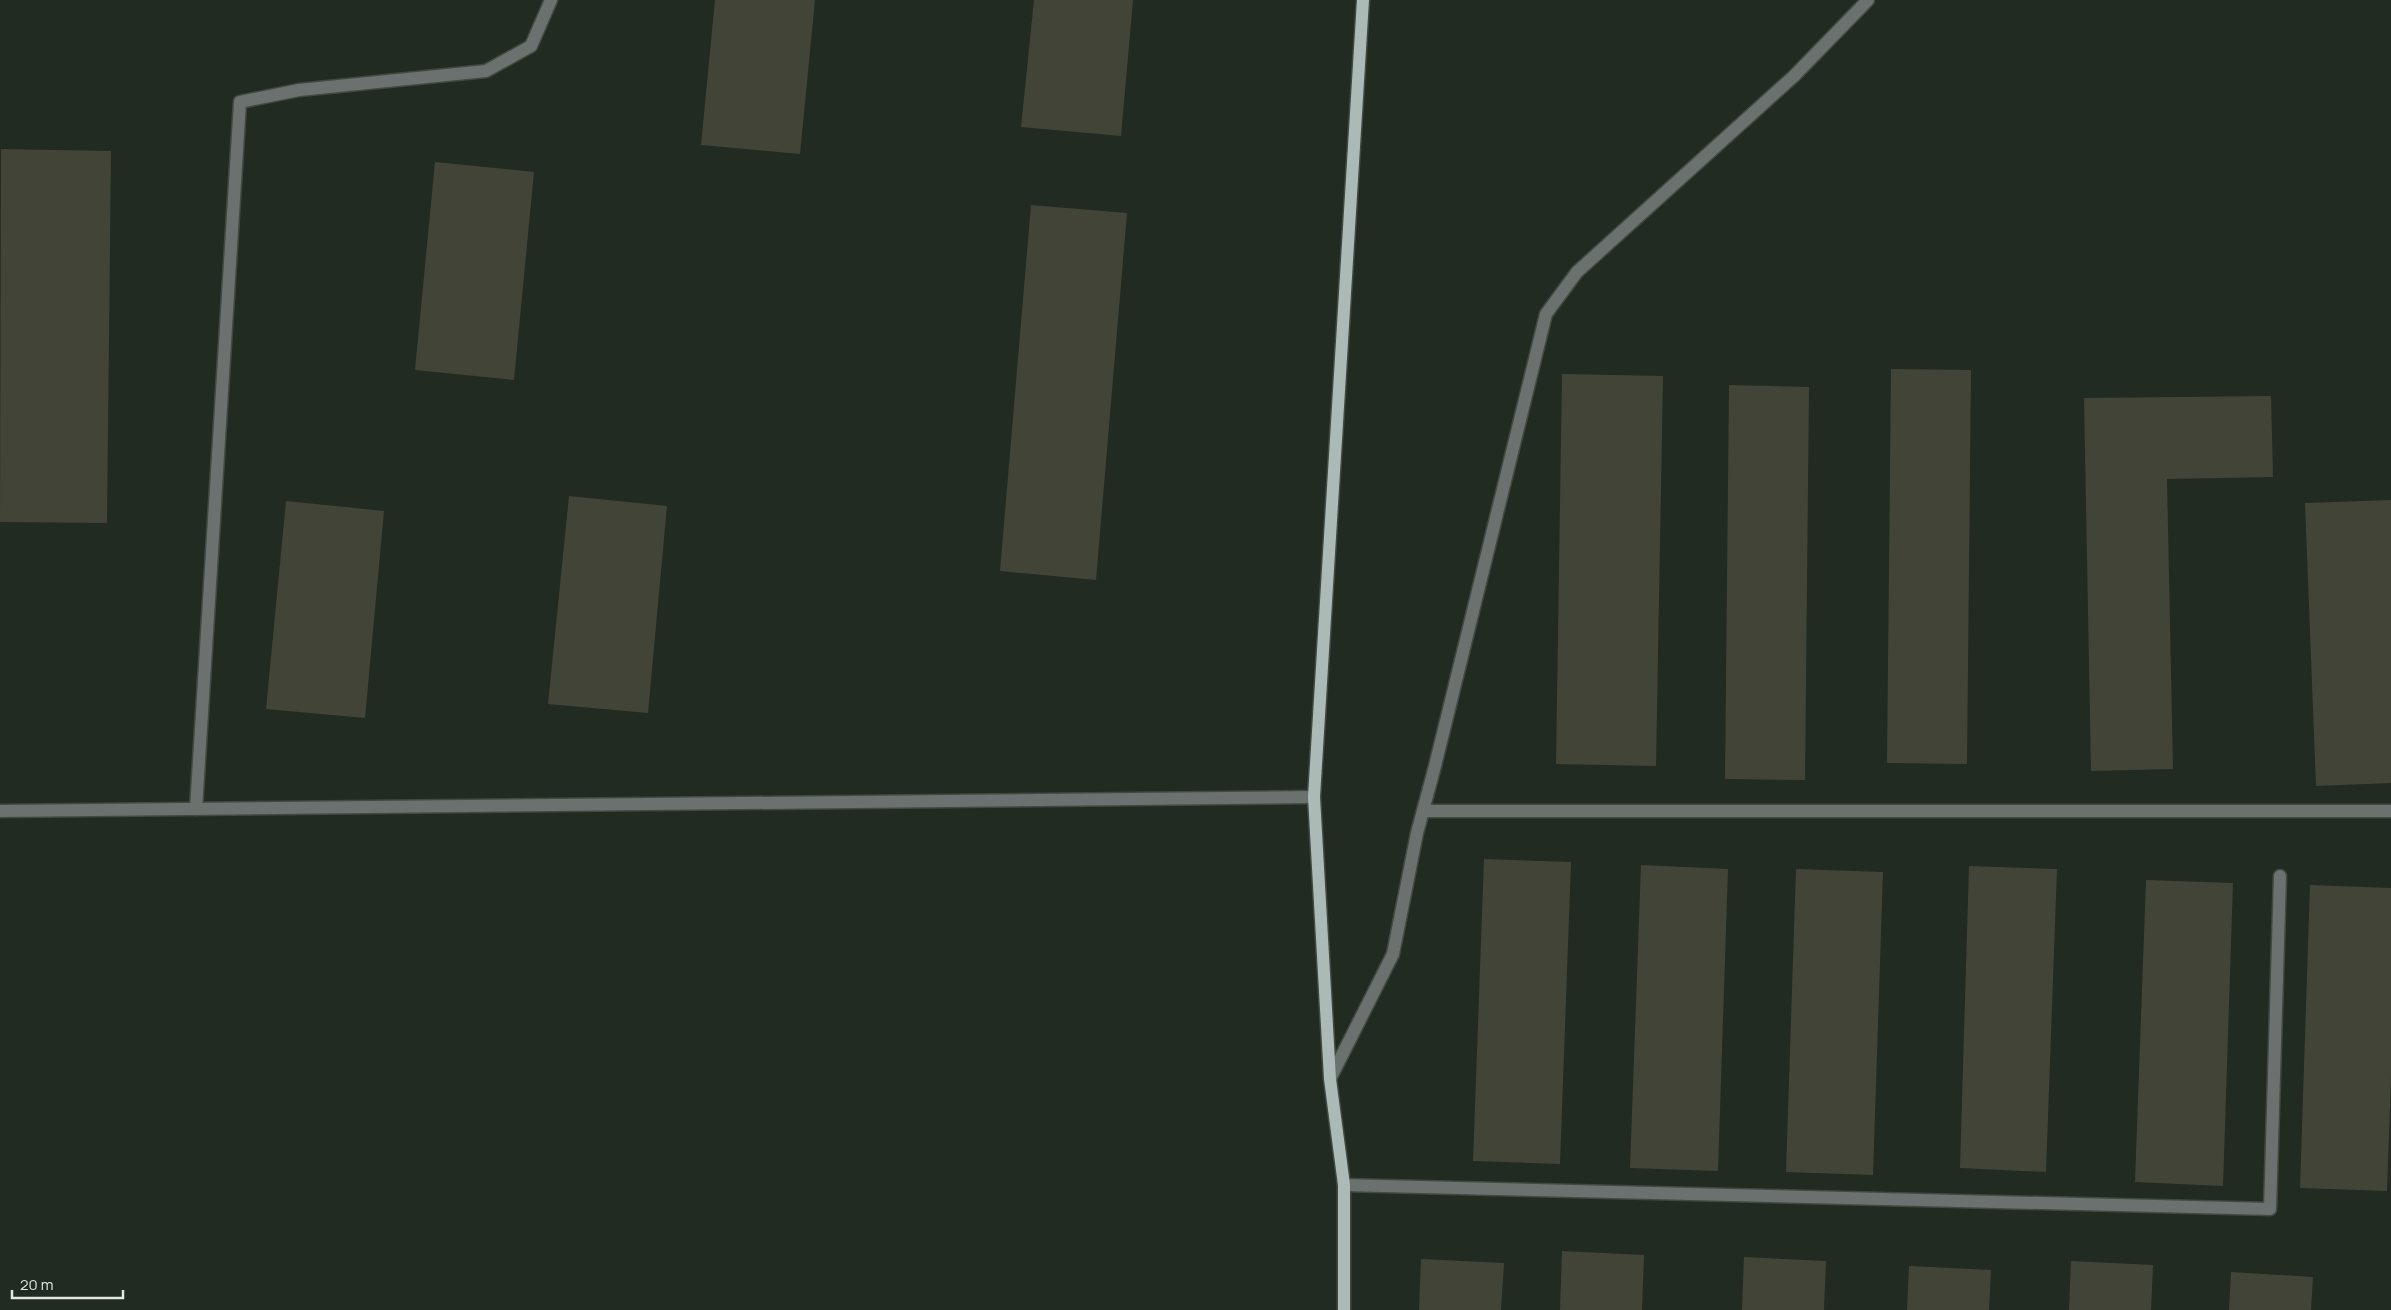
<svg xmlns="http://www.w3.org/2000/svg" width="2391" height="1310" font-family="Manrope,sans-serif">
<style>
.building{fill:#424438}
.lines{fill:none;stroke-linecap:round;stroke-linejoin:round}
.minor-casing{stroke:#414941;stroke-width:15}
.major-casing{stroke:#414941;stroke-width:15}
.minor{stroke:#6a716f;stroke-width:12}
.major{stroke:#abbab6;stroke-width:12}
</style>
<rect width="100%" height="100%" fill="#222b22"/>
<!-- building -->
<g class="building">
<polygon points="715,0 815,0 800,154 701,145"/>
<polygon points="1034,0 1133,0 1121,136 1021,127"/>
<polygon points="1,149 111,151 107,523 0,522"/>
<polygon points="435,162 534,172 514,380 415,370"/>
<polygon points="1031,205 1127,213 1096,580 1000,571"/>
<polygon points="1891,369 1971,370 1967,764 1887,763"/>
<polygon points="1562,374 1663,376 1656,766 1556,764"/>
<polygon points="1729,385 1809,387 1805,780 1725,779"/>
<polygon points="2271,396 2273,477 2167,479 2173,769 2091,771 2084,398"/>
<polygon points="569,496 667,506 648,713 548,704"/>
<polygon points="2391,500 2391,783 2316,786 2305,503"/>
<polygon points="286,501 384,511 365,718 266,709"/>
<polygon points="1484,859 1571,862 1560,1164 1473,1161"/>
<polygon points="1641,865 1728,869 1718,1171 1630,1168"/>
<polygon points="1969,866 2057,869 2046,1172 1960,1168"/>
<polygon points="1796,869 1883,872 1873,1175 1786,1172"/>
<polygon points="2146,880 2233,883 2223,1186 2135,1182"/>
<polygon points="2310,885 2391,888 2391,1077 2387,1191 2300,1188"/>
<polygon points="1562,1251 1644,1255 1642,1310 1560,1310"/>
<polygon points="1744,1257 1826,1261 1824,1310 1742,1310"/>
<polygon points="1421,1259 1504,1263 1501,1310 1419,1310"/>
<polygon points="2071,1261 2153,1265 2151,1310 2069,1310"/>
<polygon points="1909,1266 1991,1270 1989,1310 1907,1310"/>
<polygon points="2231,1272 2313,1277 2311,1310 2229,1310"/>
</g>
<g class="lines">
<!-- minor casing -->
<g class="minor-casing">
<g id="minor">
<polyline points="196,809 240,102 299,90 486,71 531,46 551,0"/>
<polyline points="0,811 1314,797"/>
<polyline points="1423,811 2391,811"/>
<polyline points="1330,1079 1393,954 1417,833 1435,766 1546,314 1577,272 1794,76 1868,0"/>
<polyline points="1344,1185 2270,1209 2280,876"/>
</g>
</g>
<!-- major casing -->
<g class="major-casing">
<polyline id="major" points="1344,1310 1344,1185 1330,1079 1314,797 1363,0"/>
</g>
<!-- minor -->
<use href="#minor" class="minor"/>
<!-- major -->
<use href="#major" class="major"/>
</g>
<!-- scale -->
<path d="M12 1290v8h111v-8" fill="none" stroke="#e2e7e1" stroke-width="2.5"/>
<text x="20" y="1290" font-size="15" fill="#e2e7e1" stroke="#222b22" stroke-width="4" paint-order="stroke">20 m</text>
</svg>
